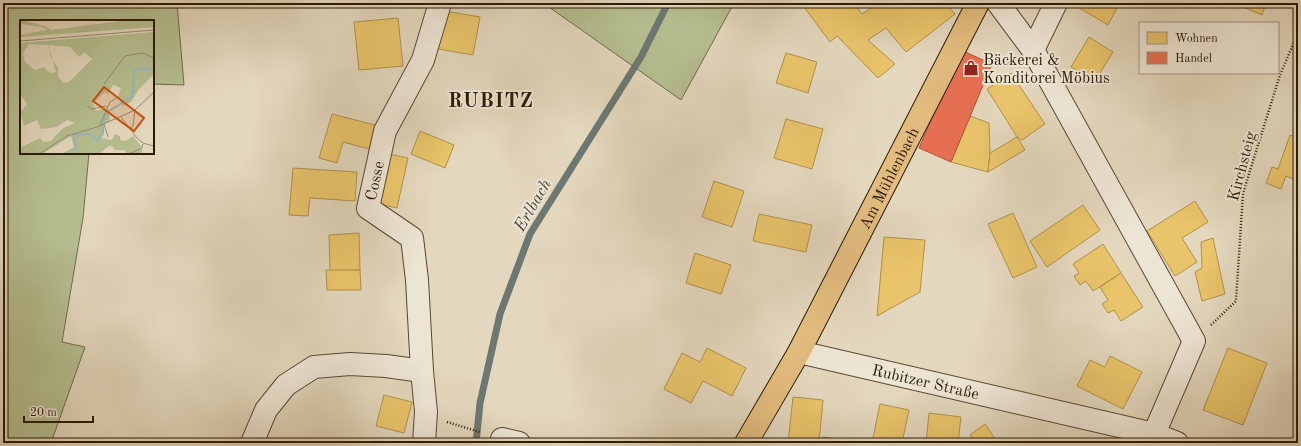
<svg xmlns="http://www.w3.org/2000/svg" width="1301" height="446" font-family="'Old Standard TT',serif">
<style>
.green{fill:#b5be90;stroke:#706c4a}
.homes{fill:#e9c46a;stroke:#b0914b}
.shops{fill:#e76f51;stroke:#ae563a}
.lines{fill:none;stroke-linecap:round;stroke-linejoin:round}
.stream{stroke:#6d7872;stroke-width:7}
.minor-casing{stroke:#584932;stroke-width:24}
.major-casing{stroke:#2a1a04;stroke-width:24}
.path{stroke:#2a1a04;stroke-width:2.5;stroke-dasharray:1 2;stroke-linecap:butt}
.minor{stroke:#ede5d4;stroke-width:22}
.major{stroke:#e2bc7e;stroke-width:22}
.labels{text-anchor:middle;stroke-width:4;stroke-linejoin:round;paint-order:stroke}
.poi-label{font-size:16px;fill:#2a1a04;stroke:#ede5d4;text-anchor:start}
.street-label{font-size:16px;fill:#2a1a04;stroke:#ede5d4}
.water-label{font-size:17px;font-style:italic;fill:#4c493b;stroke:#ede5d4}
.district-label{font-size:20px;font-weight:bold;letter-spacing:1px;fill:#2a1a04;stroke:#ede5d4}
.inset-river{fill:none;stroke:#9ab7bc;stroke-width:2}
.inset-road{fill:none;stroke:#998b73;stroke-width:1}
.view{fill:#cc500b;fill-opacity:0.15;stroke:#cc500b;stroke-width:2}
.inset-edge{fill:none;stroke:#2a1a04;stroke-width:2}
</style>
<rect width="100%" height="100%" fill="#e3d7bd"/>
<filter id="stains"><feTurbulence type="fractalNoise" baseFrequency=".005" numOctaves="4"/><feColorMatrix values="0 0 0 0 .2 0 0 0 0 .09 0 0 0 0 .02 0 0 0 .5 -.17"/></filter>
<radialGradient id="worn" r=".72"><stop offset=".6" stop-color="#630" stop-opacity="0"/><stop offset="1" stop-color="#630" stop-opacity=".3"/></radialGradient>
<!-- green -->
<g class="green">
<polygon points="3,3 177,3 184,85 153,84 153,21 21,21 21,153 89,153 83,218 62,342 85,347 51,443 3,443"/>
<polygon points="539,3 734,3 681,100 546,5"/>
</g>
<!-- homes -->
<g class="homes">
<polygon points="801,3 854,3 862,14 879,3 945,3 955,14 906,52 886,28 868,40 895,64 878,78 837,36 830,42"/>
<polygon points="1082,3 1120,3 1108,25 1079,8"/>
<polygon points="1234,3 1266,3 1262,15"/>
<polygon points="445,11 480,17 473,55 438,49"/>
<polygon points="398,18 403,66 359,70 354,22"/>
<polygon points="1089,37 1113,52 1095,81 1071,67"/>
<polygon points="786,53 817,62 808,93 776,83"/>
<polygon points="1011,73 1045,124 1022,140 1017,137 987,89"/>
<polygon points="332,114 375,125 369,149 343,142 337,163 319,158"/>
<polygon points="970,116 989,123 990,153 988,172 951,162"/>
<polygon points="786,119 823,129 812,169 774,158"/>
<polygon points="420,131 454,145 445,168 411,154"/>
<polygon points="1290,135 1298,138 1298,181 1286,176 1281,189 1266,183 1272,167 1278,169"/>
<polygon points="1017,137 1025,150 988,172 990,153"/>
<polygon points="389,154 408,158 397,208 379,204"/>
<polygon points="293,168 357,172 355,201 310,198 308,216 289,215"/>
<polygon points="714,181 744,191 732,227 702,217"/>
<polygon points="1195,201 1208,222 1182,238 1197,262 1175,276 1147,231"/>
<polygon points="1083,205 1100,230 1047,267 1030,241"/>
<polygon points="1013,213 1037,267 1013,278 988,224"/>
<polygon points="759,214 812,225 806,252 753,241"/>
<polygon points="359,233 360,270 330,271 329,235"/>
<polygon points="884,237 925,240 920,292 877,316"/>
<polygon points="1213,238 1225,294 1202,301 1195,272 1202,268 1201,242"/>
<polygon points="1103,244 1121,273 1093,291 1086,281 1080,285 1074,276 1079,273 1073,264"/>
<polygon points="695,253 731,265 721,294 686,283"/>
<polygon points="326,270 360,270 361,290 327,290"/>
<polygon points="1121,273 1143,307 1121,321 1114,310 1108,313 1102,304 1108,300 1100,287"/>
<polygon points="707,348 746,368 732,396 703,381 691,403 664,389 682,353 700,362"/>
<polygon points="1228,348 1267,363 1243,425 1203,410"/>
<polygon points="1110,356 1142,372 1123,409 1077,386 1090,360 1105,367"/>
<polygon points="384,395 412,402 404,433 376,426"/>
<polygon points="793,397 823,400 819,443 788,443"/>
<polygon points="880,404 909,410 902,443 872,443"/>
<polygon points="929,413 961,417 958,443 926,443"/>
<polygon points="985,424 998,443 975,443 970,435"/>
<polygon points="823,437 861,442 861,443 822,443"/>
<polygon points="674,439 682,443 672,443"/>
</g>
<!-- shops -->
<polygon class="shops" points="961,50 992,64 951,162 919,148"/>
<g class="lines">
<!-- stream -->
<polyline class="stream" points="476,443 480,403 500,314 530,234 641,57 668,3"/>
<!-- minor casing -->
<g class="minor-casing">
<g id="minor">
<polyline points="998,3 1033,50 1194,341 1154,434"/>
<polyline points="1033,50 1056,3"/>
<path id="s1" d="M799,352L1154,434L1177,443"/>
<polyline points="502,439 519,443"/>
<polyline points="252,443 266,410 286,385 314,367 350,364 386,366 422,371"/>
<path id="s2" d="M424,443L426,412L422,371L417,280L412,238L368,208L385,131L423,60L440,3"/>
</g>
</g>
<!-- major casing -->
<g class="major-casing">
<g id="major">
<path id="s3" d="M746,443L799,352L978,3"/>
</g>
</g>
<!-- path -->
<g class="path">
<polyline points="1211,325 1236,301 1243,193 1280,75 1298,33"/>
<polyline points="447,422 480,432"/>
</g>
<!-- minor -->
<use href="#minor" class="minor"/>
<!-- major -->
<use href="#major" class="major"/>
</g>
<!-- icons -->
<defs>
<g id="shop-bare" transform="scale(1.2)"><path d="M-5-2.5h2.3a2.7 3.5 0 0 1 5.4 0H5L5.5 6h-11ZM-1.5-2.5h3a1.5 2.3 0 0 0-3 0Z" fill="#8f2418" stroke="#ede5d4" stroke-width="2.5" paint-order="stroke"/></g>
</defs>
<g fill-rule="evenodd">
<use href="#shop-bare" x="971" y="68"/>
</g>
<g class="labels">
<!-- poi labels -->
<g class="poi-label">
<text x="983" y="65">Bäckerei &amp;<tspan x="983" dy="18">Konditorei Möbius</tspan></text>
</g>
<!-- street labels -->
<g class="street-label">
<text transform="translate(1241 166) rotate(-75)" y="6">Kirchsteig</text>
<text dy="6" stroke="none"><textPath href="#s3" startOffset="301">Am Mühlenbach</textPath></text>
<text dy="6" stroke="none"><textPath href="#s2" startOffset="287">Cosse</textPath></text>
<text dy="6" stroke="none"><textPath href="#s1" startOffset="130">Rubitzer Straße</textPath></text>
</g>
<!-- water labels -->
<g class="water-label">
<text transform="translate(532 205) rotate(-60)" y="6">Erlbach</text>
</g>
<!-- district labels -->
<g class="district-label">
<text x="491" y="107">RUBITZ</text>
</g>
</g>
<!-- overview -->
<g transform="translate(20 20)">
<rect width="134" height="134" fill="#e3d7bd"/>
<path d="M1,0L25,6L31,10L109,0H134V7L0,17V15L27,10L22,7L0,4ZM134,12V54L119,69L111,82L103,86L98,76L101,68L93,65L88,74L85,72L73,83L76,91L82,89L89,93L90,101L84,104L81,118L92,120L95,114L100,116V120L106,121L113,116L121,126L123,134H108L104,130H94V127L89,126L79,134H42L54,127L51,116L22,134H0V128L20,118L23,122L31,121L43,108L55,103L47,100L37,107L21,109L17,100L4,106L0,92L7,84L0,74V23ZM9,24L28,25L36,52L30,53L24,47L15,50L5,42L3,33ZM29,25L50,27L59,37L64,32L72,39L49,62L43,63L38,56V48L30,36Z" fill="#b5be90" fill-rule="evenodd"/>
<path class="inset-river" d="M83,103L89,91L112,77L114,51L122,48L134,50M52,134L56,128L54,115L69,114L78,120L83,114V106"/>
<path class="inset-road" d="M0,21L134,10M84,64L105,36L122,33L134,38M67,86L72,89L85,86L88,88M101,97L116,117L123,123L134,126M84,104L88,117M80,105L90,82L98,77M110,108L113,106L115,90M19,134L47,116L77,107L115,90L134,72M109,134L122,128L123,124"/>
<path class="view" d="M84,67L124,98L114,111L73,81Z"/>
<rect width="134" height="134" class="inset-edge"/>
</g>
<!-- margin -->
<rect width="1301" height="446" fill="none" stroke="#e3d7bd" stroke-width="16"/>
<rect x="4" y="4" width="1293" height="438" fill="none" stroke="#2a1a04" stroke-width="2"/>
<rect x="8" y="8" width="1285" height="430" fill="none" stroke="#2a1a04"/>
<!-- legend -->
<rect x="1139" y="22" width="140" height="52" fill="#ede5d4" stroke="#9f9481"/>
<rect x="1147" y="32" width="20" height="12" fill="#e9c46a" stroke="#9f9481"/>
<text x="1175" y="42" font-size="12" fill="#2a1a04">Wohnen</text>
<rect x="1147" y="52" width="20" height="12" fill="#e76f51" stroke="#9f9481"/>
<text x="1175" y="62" font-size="12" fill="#2a1a04">Handel</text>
<!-- scale -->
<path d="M24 416v6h69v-6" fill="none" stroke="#2a1a04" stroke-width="2"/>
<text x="30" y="416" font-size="12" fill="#2a1a04" stroke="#ede5d4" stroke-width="3" paint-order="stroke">20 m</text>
<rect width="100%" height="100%" filter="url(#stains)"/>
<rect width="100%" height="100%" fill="url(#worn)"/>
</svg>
